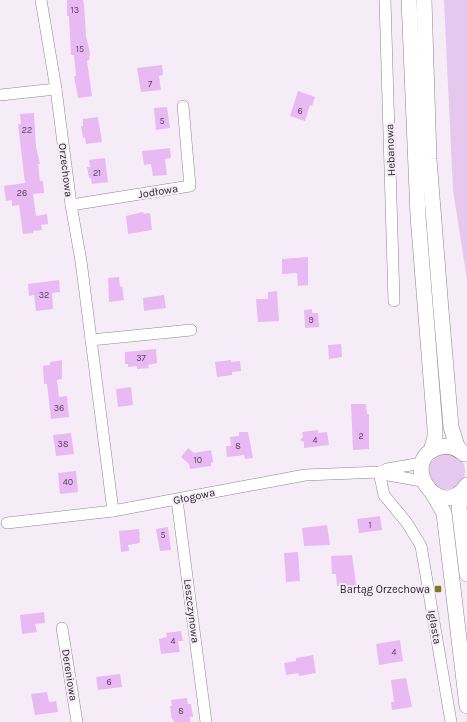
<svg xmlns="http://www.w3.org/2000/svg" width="467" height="722" font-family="Karla,sans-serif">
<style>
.green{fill:#e6c7ee}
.building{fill:#e9b9f4}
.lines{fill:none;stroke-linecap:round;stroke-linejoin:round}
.minor-casing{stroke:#8e8590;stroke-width:12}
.secondary-casing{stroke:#8e8590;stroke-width:16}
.minor{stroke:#fff;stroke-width:11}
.secondary{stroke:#fff;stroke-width:15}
.poi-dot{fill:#7b7b22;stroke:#f6ecf8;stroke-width:1.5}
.labels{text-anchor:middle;stroke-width:4;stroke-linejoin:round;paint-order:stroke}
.number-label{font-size:9px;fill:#544658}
.street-label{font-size:11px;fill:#231f24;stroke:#f6ecf8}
.poi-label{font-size:11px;fill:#231f24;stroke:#f6ecf8;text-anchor:end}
</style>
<rect width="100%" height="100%" fill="#f6ecf8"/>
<!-- green -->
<g class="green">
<polygon points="444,0 467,0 467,280 453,190"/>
<circle cx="447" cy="471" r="18"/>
</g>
<!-- building -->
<g class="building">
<polygon points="67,0 83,0 84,4 86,36 90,53 89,60 87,61 92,96 78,98 74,76 76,76 74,55 71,55 69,16 67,16"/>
<polygon points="162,65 163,75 159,76 161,90 141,92 137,68"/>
<polygon points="298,91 315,97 312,106 310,105 305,121 290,116"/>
<polygon points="167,107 170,128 156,130 154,108"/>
<polygon points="34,113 36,147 40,164 38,164 40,181 43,181 44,193 33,194 36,216 47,214 48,224 41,225 42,230 33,231 33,233 23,234 19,205 12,206 12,200 6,201 4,186 25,183 18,124 21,124 20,114"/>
<polygon points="98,117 102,142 86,144 85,137 83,138 81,126 83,126 83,119"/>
<polygon points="170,148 171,158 165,159 167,175 153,176 151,164 144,165 142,151"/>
<polygon points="105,158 108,182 92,184 91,178 89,178 87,167 90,167 89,160"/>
<polygon points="143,212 144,214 150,213 152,230 128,234 126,216"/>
<polygon points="308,257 308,285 298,286 297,273 282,274 282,259"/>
<polygon points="119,277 120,287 122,286 124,300 109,302 108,278"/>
<polygon points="59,280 60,292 52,293 53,309 36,311 34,295 29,296 28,284"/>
<polygon points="277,291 279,321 258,322 256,299 268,299 268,292"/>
<polygon points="164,295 166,308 144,311 143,298"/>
<polygon points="312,309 312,313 318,313 319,327 305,328 304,310"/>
<polygon points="341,344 342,357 329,359 328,345"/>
<polygon points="156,349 157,363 148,365 149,368 137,369 137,366 128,367 128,364 125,364 125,352"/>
<polygon points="62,360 62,379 57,380 59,397 67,396 69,417 51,419 47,384 44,384 43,366 50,365 50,362"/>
<polygon points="231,360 231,362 240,361 241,371 232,372 232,375 217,377 215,362"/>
<polygon points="131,387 133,405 118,407 116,389"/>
<polygon points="351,404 366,404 367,414 369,414 369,449 353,450"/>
<polygon points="318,430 318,433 327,432 329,445 304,448 304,442 300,440 303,437 302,432"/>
<polygon points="239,432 248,432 253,458 245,459 244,455 227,457 226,446 231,446 230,437 239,436"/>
<polygon points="71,433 74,454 56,456 53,435"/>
<polygon points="188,448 194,453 211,450 213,462 211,463 211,466 190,469 189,464 181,457"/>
<polygon points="76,471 78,492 60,494 58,473"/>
<polygon points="380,516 382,530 359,533 357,519"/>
<polygon points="327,525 330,545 304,546 302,528"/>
<polygon points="168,527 171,550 160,551 156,529"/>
<polygon points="139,529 140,543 128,545 129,551 121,552 119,531"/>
<polygon points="298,552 300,581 286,582 284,553"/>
<polygon points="352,555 357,591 345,592 344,586 337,586 336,574 332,574 331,556"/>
<polygon points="44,612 45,623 35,624 37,632 22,634 20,615"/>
<polygon points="181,631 183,641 178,641 180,652 161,654 159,639 167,637 166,633"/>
<polygon points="400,640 403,661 379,665 376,644"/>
<polygon points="313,655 316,673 299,676 298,673 286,675 284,663 296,661 296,658"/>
<polygon points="120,674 122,687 98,690 96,677"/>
<polygon points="406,678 412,707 392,710 391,702 394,702 391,680"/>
<polygon points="47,692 49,702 56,701 58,712 35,715 31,694"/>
<polygon points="187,698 188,704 191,704 193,717 190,717 190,722 174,722 173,719 172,720 170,706 172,706 171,700"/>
</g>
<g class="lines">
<!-- minor casing -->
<g class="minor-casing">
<g id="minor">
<polyline points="41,0 56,89 71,205 81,261 113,511"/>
<polyline points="385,0 394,301"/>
<polyline points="0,95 56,89"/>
<polyline points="71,205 190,186 183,106"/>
<polyline points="91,340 191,330"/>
<polyline points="379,472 384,495 407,523 421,546 451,722"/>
<polyline points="381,472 387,469 422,463"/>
<polyline points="177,500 206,722"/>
<polyline points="7,523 113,511 305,475 381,472 388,475 422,481"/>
<polyline points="62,628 77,722"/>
</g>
</g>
<!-- secondary casing -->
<g class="secondary-casing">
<g id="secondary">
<polyline points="409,0 418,216 435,428 435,437 431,451"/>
<polyline points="424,0 429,159 441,310 451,427 457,446 462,452"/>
<path d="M464,454C457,448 449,445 441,447C396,457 438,526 467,485"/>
<polyline points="462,492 459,507 467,574"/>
<polyline points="433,494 444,513 467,706"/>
</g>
</g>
<!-- minor -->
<use href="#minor" class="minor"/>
<!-- secondary -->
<use href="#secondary" class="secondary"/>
</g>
<!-- markers -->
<rect class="poi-dot" x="434" y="585" width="8" height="8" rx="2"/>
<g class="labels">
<!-- number labels -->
<g class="number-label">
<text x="75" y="13">13</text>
<text x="80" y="52">15</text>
<text x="150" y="87">7</text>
<text x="300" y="114">6</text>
<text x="162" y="124">5</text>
<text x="27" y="133">22</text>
<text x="97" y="176">21</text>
<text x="22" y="196">26</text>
<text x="44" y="298">32</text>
<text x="311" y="323">9</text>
<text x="141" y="361">37</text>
<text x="59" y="411">36</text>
<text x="361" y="439">2</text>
<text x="315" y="443">4</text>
<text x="63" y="447">38</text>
<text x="238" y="449">8</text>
<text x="198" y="463">10</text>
<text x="68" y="485">40</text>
<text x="370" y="528">1</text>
<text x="163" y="538">5</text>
<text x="173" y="644">4</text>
<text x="394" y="655">4</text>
<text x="109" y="685">6</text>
<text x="181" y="714">8</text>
</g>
<!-- street labels -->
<g class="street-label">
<text transform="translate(390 150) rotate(-92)" y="4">Hebanowa</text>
<text transform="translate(66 170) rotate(83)" y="4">Orzechowa</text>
<text transform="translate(158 191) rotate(-9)" y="4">Jodłowa</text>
<text transform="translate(194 496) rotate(-12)" y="4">Głogowa</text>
<text transform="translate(192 611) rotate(83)" y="4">Leszczynowa</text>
<text transform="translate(435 627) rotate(80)" y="4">Iglasta</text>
<text transform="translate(70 675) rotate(81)" y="4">Dereniowa</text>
</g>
<!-- poi labels -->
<g class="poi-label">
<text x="430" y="593">Bartąg Orzechowa</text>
</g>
</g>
</svg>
